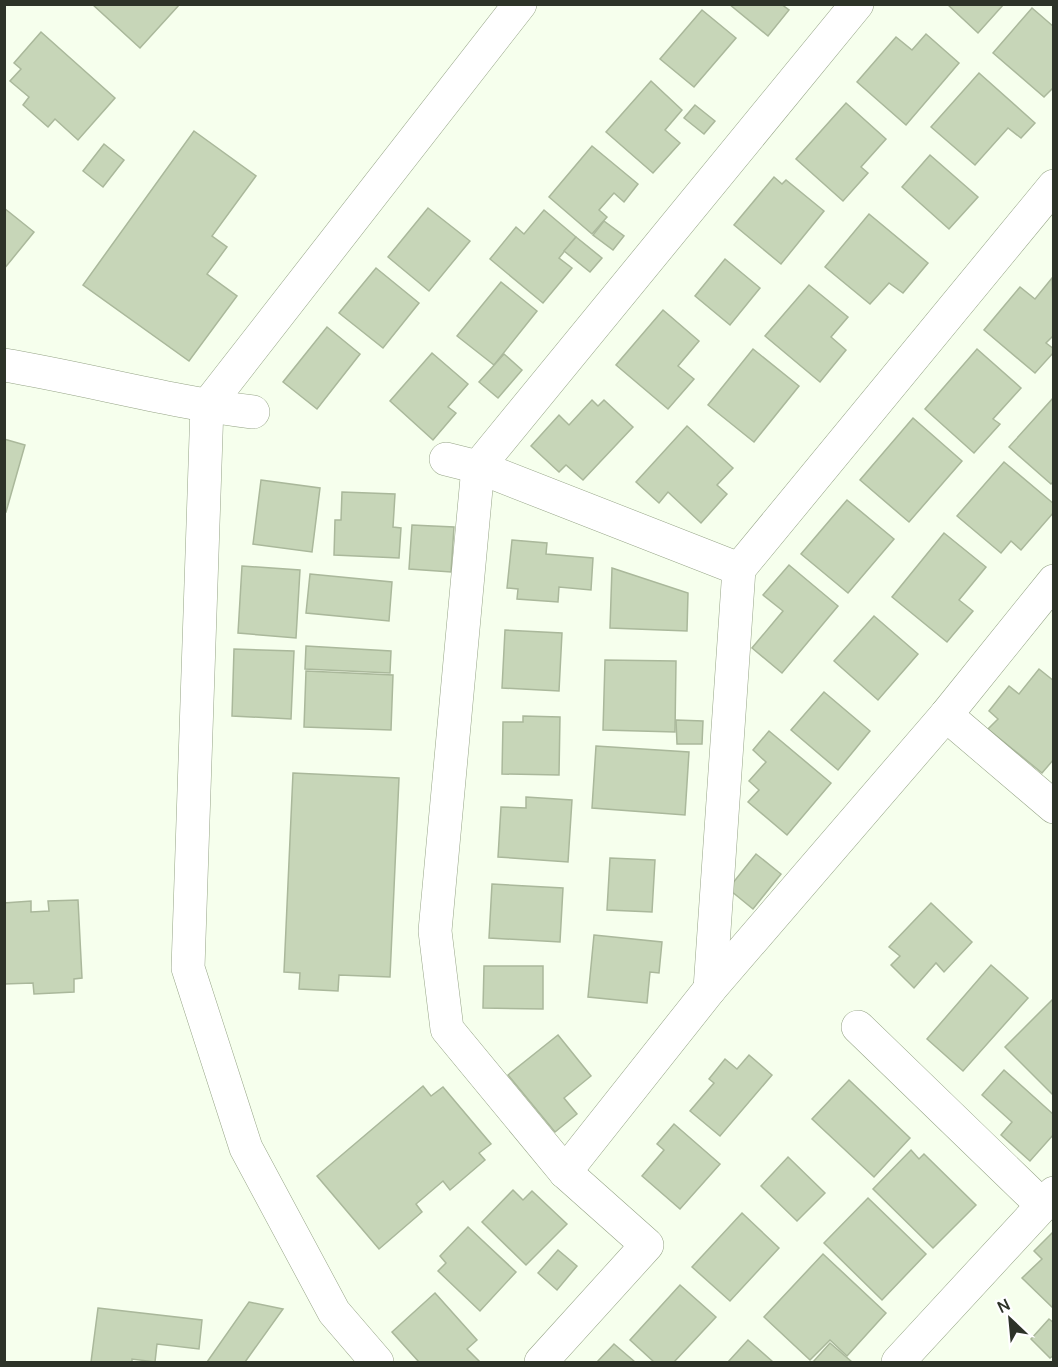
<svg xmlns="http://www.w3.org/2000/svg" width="1058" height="1367" font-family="Manrope,sans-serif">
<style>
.building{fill:#c7d6b8;stroke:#aab89b;stroke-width:1.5}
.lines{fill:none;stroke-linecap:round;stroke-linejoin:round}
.minor-casing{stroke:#96a487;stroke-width:34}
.minor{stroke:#fff;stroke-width:33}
</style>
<rect width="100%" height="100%" fill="#f6ffed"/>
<!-- building -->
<g class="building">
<polygon points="92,4 180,4 140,48"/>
<polygon points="729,4 781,4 789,10 768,36"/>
<polygon points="947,4 1004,4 978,33"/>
<polygon points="1032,8 1054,27 1054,87 1044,97 993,53"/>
<polygon points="702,10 736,38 694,87 660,59"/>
<polygon points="41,32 115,98 78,140 55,119 48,127 23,105 29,97 10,81 21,69 14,63"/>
<polygon points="926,34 959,63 906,125 857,82 896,37 912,50"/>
<polygon points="979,73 1035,123 1021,138 1008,128 975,165 931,127"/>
<polygon points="651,81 682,110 665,130 680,143 653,173 606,132"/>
<polygon points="846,103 886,139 861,167 868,173 843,201 796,159"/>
<polygon points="695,105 715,121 704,134 684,118"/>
<polygon points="194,131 256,176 212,236 227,247 207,274 237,296 189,361 83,285"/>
<polygon points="104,144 124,160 103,187 83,171"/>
<polygon points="592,146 638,184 624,202 614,193 599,210 607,217 592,234 549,197"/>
<polygon points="930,155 978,197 949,229 902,187"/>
<polygon points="774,177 782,184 786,180 824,211 781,264 734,225"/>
<polygon points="4,208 34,232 4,269"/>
<polygon points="428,208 470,241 429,291 388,257"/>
<polygon points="544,210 576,237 559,258 572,268 543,303 490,259 516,227 524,234"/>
<polygon points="869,214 928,263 903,293 889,283 870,304 825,267"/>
<polygon points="604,221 624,236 613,250 593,235"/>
<polygon points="576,237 602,258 590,272 564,251"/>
<polygon points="725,259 760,288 730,325 695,296"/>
<polygon points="376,268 419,303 383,348 339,313"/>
<polygon points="1052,278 1054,335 1046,343 1054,349 1054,352 1035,373 984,330 1020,287 1035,299"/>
<polygon points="501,282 537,311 494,365 457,336"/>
<polygon points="809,285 848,317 831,337 846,350 820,382 765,336"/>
<polygon points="663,310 699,341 678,366 694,379 668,409 616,365"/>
<polygon points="327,327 360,354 317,409 283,382"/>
<polygon points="753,349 799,386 754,442 708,405"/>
<polygon points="977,349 1021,388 993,419 1000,424 974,453 925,409"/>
<polygon points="432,353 468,384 448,407 456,413 433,440 390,401"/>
<polygon points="504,354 522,370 498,398 479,382"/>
<polygon points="1054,397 1054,481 1051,484 1009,447"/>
<polygon points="592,400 598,406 604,400 633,427 583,480 566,465 559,472 531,446 559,415 569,425"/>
<polygon points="913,418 962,461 909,522 860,480"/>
<polygon points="687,426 733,468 717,485 727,494 701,523 668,492 659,503 636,482"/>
<polygon points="4,439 25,445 6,512 4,511"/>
<polygon points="1004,462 1054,504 1054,512 1021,550 1011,541 1001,553 957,516"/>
<polygon points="261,480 320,488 312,552 253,544"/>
<polygon points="342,492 395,494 393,527 401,528 399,558 334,555 335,520 341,520"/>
<polygon points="847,500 894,539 848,593 801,554"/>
<polygon points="412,525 454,527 451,572 409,569"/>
<polygon points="944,533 986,567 959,600 973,611 947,642 892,597"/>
<polygon points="512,540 547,543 546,554 593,558 591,590 559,587 558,602 517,599 518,589 507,588"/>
<polygon points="789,565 838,606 782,673 752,648 783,611 763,595"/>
<polygon points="242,566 300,570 296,638 238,633"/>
<polygon points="612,568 688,593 687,631 610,628"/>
<polygon points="310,574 392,582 389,621 306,613"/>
<polygon points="874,616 918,654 878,700 834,661"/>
<polygon points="505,630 562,633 559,691 502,688"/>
<polygon points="306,646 391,651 390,673 305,669"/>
<polygon points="234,649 294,651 291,719 232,716"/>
<polygon points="605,660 676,661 675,732 603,730"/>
<polygon points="1039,669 1054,681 1054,759 1042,773 988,729 998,719 989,711 1009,686 1019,694"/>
<polygon points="306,671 393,675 391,730 304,727"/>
<polygon points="824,692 870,731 838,770 791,730"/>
<polygon points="523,716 560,717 559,775 502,774 503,722 523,722"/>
<polygon points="676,720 703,721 702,744 677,744"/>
<polygon points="769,731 831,783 787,835 748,802 759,790 749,781 766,762 753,750"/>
<polygon points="596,746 689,752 685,815 592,808"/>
<polygon points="293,773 399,778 390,977 339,975 338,991 299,989 300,973 284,972"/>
<polygon points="526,797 572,800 568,862 498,857 501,807 526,808"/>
<polygon points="756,854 781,874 753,909 731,891 732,884"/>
<polygon points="610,858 655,860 652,912 607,910"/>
<polygon points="492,884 563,888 560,942 489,938"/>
<polygon points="78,900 82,978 74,979 74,992 34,994 33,983 4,984 4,903 31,901 31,912 49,911 48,901"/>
<polygon points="931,903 972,942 944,972 936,963 914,988 891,965 900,956 889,947"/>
<polygon points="594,935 662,942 659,973 650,972 647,1003 588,997"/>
<polygon points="991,965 1028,998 963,1071 927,1039"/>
<polygon points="484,966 543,966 543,1009 483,1008"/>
<polygon points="1054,998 1054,1096 1005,1047"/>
<polygon points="558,1035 591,1076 564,1098 577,1114 555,1132 508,1075"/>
<polygon points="749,1055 772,1075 720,1136 690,1111 714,1083 709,1079 725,1059 737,1069"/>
<polygon points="1004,1070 1054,1115 1054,1134 1030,1161 1001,1135 1012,1122 982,1095"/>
<polygon points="849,1080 910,1138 874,1177 812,1119"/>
<polygon points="423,1086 431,1096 443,1087 491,1144 479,1153 485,1160 450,1190 443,1181 416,1204 422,1212 379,1249 317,1176"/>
<polygon points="674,1124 720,1164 680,1209 642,1176 664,1150 657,1144"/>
<polygon points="911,1150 919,1159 924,1154 976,1205 933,1248 873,1189"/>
<polygon points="788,1157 825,1193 797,1221 761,1186"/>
<polygon points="513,1190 523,1200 532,1191 567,1224 526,1265 482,1222"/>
<polygon points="868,1198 926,1254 882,1300 824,1243"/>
<polygon points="742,1213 779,1248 730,1301 692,1267"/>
<polygon points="468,1227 516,1272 480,1311 438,1271 446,1263 440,1256"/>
<polygon points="1052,1233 1054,1235 1054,1309 1022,1278 1042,1259 1034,1251"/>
<polygon points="558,1250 577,1266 557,1290 538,1273"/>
<polygon points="823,1254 886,1313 847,1356 830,1340 810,1360 764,1317"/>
<polygon points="680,1285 716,1317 674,1362 654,1362 630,1340"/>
<polygon points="435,1293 477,1340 467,1349 480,1362 419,1362 392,1332"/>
<polygon points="249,1302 283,1309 245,1362 207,1362"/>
<polygon points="98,1308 202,1320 199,1349 157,1344 155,1362 132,1359 132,1362 91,1362"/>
<polygon points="1049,1319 1054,1323 1054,1355 1050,1358 1031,1339"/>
<polygon points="748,1340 773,1362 728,1362"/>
<polygon points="830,1343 852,1362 813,1362"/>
<polygon points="614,1344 635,1362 597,1362"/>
</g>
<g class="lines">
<!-- minor casing -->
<g class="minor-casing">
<g id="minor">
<path d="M4,365C88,379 170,402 253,412"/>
<polyline points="446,459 478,467 739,569"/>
<polyline points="946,715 1054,807"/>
<polyline points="710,989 739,569 1054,186"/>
<polyline points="858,1027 1042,1205"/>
<polyline points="565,1172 710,989 946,715 1054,581"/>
<polyline points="377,1362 334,1312 246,1148 188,968 207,406 520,4"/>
<polyline points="541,1362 647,1245 565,1172 447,1029 435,931 478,467 857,4"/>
<polyline points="898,1362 1054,1193"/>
</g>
</g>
<!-- minor -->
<use href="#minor" class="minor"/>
</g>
<!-- border -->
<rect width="1058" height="1367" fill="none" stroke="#2d3328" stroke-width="12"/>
<!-- north arrow -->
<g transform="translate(1010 1319) rotate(334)" stroke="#ffffff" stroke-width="4.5" paint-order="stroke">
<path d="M0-4.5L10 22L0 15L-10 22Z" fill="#2d3328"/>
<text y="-9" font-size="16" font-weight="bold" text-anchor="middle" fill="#2d3328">N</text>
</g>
</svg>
